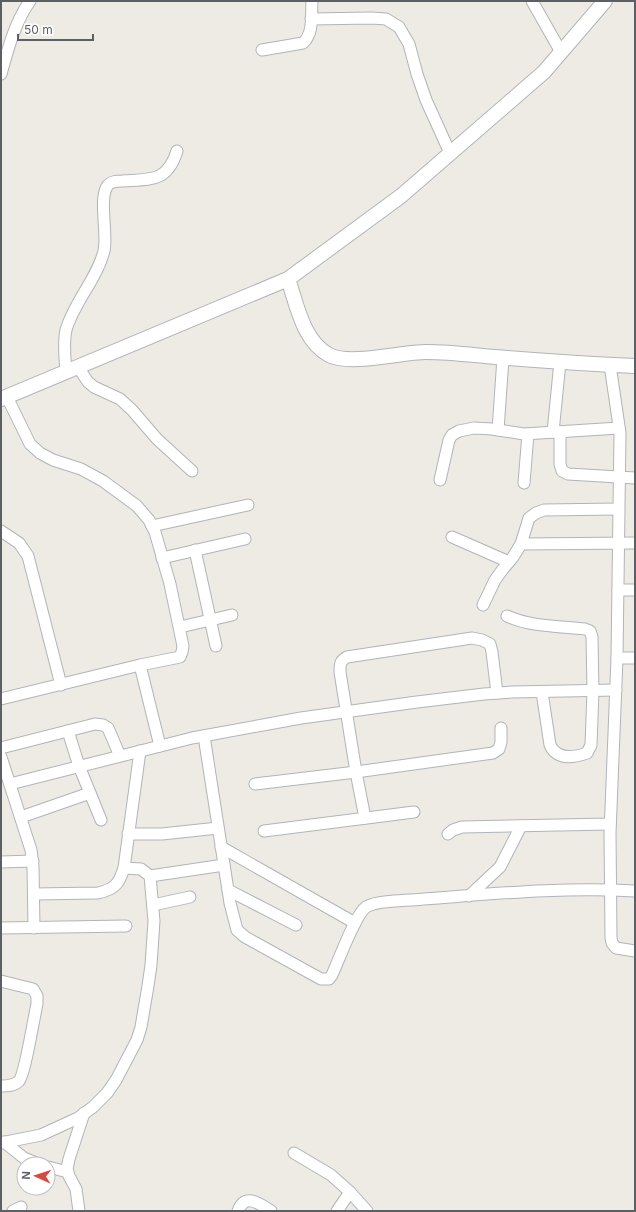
<svg xmlns="http://www.w3.org/2000/svg" width="636" height="1212" font-family="Inter,sans-serif">
<style>
.lines{fill:none;stroke-linecap:round;stroke-linejoin:round}
.minor-casing{stroke:#b1b4b8;stroke-width:13}
.tertiary-casing{stroke:#b1b4b8;stroke-width:16}
.minor{stroke:#fff;stroke-width:11}
.tertiary{stroke:#fff;stroke-width:14}
</style>
<rect width="100%" height="100%" fill="#edebe4"/>
<g class="lines">
<!-- minor casing -->
<g class="minor-casing">
<g id="minor">
<polyline points="532,1 561,52"/>
<polyline points="311,19 372,18 386,19 399,27 409,44 417,74 426,100 450,153"/>
<path d="M262,50L303,43C314,33 311,15 312,1"/>
<path d="M1,74C8,49 15,22 30,1"/>
<polyline points="610,365 620,433 617,658 610,833 611,938 612,943 616,948 635,951"/>
<polyline points="78,367 88,382 94,387 120,399 132,410 157,439 192,471"/>
<path d="M66,372C65,358 63,344 66,330C74,302 97,279 104,251C108,234 98,197 108,185C112,181 117,181 122,181C150,179 167,183 177,151"/>
<polyline points="498,430 503,358"/>
<polyline points="553,432 560,362"/>
<polyline points="560,432 560,464 562,471 568,474 635,478"/>
<polyline points="440,480 449,440 452,435 459,431 474,428 492,429 524,434 619,428"/>
<polyline points="524,483 528,434"/>
<polyline points="152,526 248,505"/>
<polyline points="1,531 19,543 28,556 61,685"/>
<polyline points="452,537 509,562"/>
<polyline points="521,544 635,543"/>
<polyline points="195,550 216,646"/>
<polyline points="162,558 245,539"/>
<polyline points="618,590 635,590"/>
<polyline points="483,605 495,580 503,569 513,557 521,544 529,518 536,513 544,510 618,509"/>
<path d="M507,616C531,627 559,626 585,629L590,631L592,637L593,691L591,745L587,753C573,758 557,760 550,745L542,692"/>
<polyline points="180,627 232,615"/>
<polyline points="617,658 635,658"/>
<polyline points="140,665 160,746"/>
<polyline points="1,699 140,665 180,657 182,652 183,646 170,584 155,532 149,520 137,506 103,481 81,469 53,460 40,453 30,444 7,397"/>
<polyline points="68,731 79,766 101,820"/>
<path d="M204,736L230,903L237,930L245,937L321,979H329L332,975C339,960 355,915 366,907C374,902 385,902 394,901C474,896 555,886 635,891"/>
<polyline points="1,748 95,724 103,725 108,728 120,756"/>
<polyline points="1,757 31,850 33,867 34,928"/>
<polyline points="10,784 192,738 301,718 417,702 484,694 512,692 616,690"/>
<polyline points="255,784 356,772 493,753 499,749 501,742 501,728"/>
<polyline points="21,817 90,793"/>
<path d="M365,818L356,772L340,672C340,664 340,661 347,657L472,638L482,640L490,644L492,652L497,693"/>
<polyline points="264,831 414,812"/>
<polyline points="128,834 162,834 218,828"/>
<polyline points="448,834 453,830 462,827 610,824"/>
<polyline points="221,847 355,923"/>
<polyline points="1,862 33,861"/>
<polyline points="150,876 224,865"/>
<polyline points="228,890 296,925"/>
<path d="M34,894L98,893C115,889 119,884 124,868L140,751"/>
<polyline points="469,896 500,867 521,826"/>
<polyline points="153,905 190,897"/>
<polyline points="1,928 126,926"/>
<path d="M1,981L33,989L37,996V1004C34,1017 25,1074 19,1081C14,1086 7,1086 1,1086"/>
<polyline points="4,1142 24,1158 39,1164"/>
<polyline points="1,1143 41,1135 78,1118 93,1107 107,1093 116,1080 137,1040 141,1027 148,986 151,965 154,921 150,876 141,869 124,868"/>
<polyline points="294,1153 331,1175 350,1192 367,1211"/>
<polyline points="48,1167 68,1172"/>
<polyline points="13,1211 21,1207"/>
<polyline points="79,1211 76,1189 69,1176 67,1169 69,1159 84,1113"/>
<path d="M238,1211C245,1192 260,1204 271,1211"/>
<polyline points="337,1211 350,1192"/>
</g>
</g>
<!-- tertiary casing -->
<g class="tertiary-casing">
<g id="tertiary">
<path d="M288,279C297,305 303,341 329,355C350,366 401,352 426,352C449,352 472,355 495,357C542,361 588,364 635,366"/>
<polyline points="1,399 288,279 401,196 544,72 605,1"/>
</g>
</g>
<!-- minor -->
<use href="#minor" class="minor"/>
<!-- tertiary -->
<use href="#tertiary" class="tertiary"/>
</g>
<!-- border -->
<rect width="636" height="1212" fill="none" stroke="#5c5f63" stroke-width="4"/>
<!-- north arrow -->
<g transform="translate(36 1176) rotate(273)"><circle r="19" fill="#ffffff" stroke="#bebfc1"/>
<path d="M0-3L7 15L0 10L-7 15Z" fill="#d8493f"/>
<text y="-6" font-size="11" font-weight="bold" text-anchor="middle" fill="#5c5f63">N</text>
</g>
<!-- scale -->
<path d="M18 34v6h75v-6" fill="none" stroke="#5c5f63" stroke-width="2"/>
<text x="24" y="34" font-size="12" fill="#5c5f63" stroke="#ffffff" stroke-width="3" paint-order="stroke">50 m</text>
</svg>
